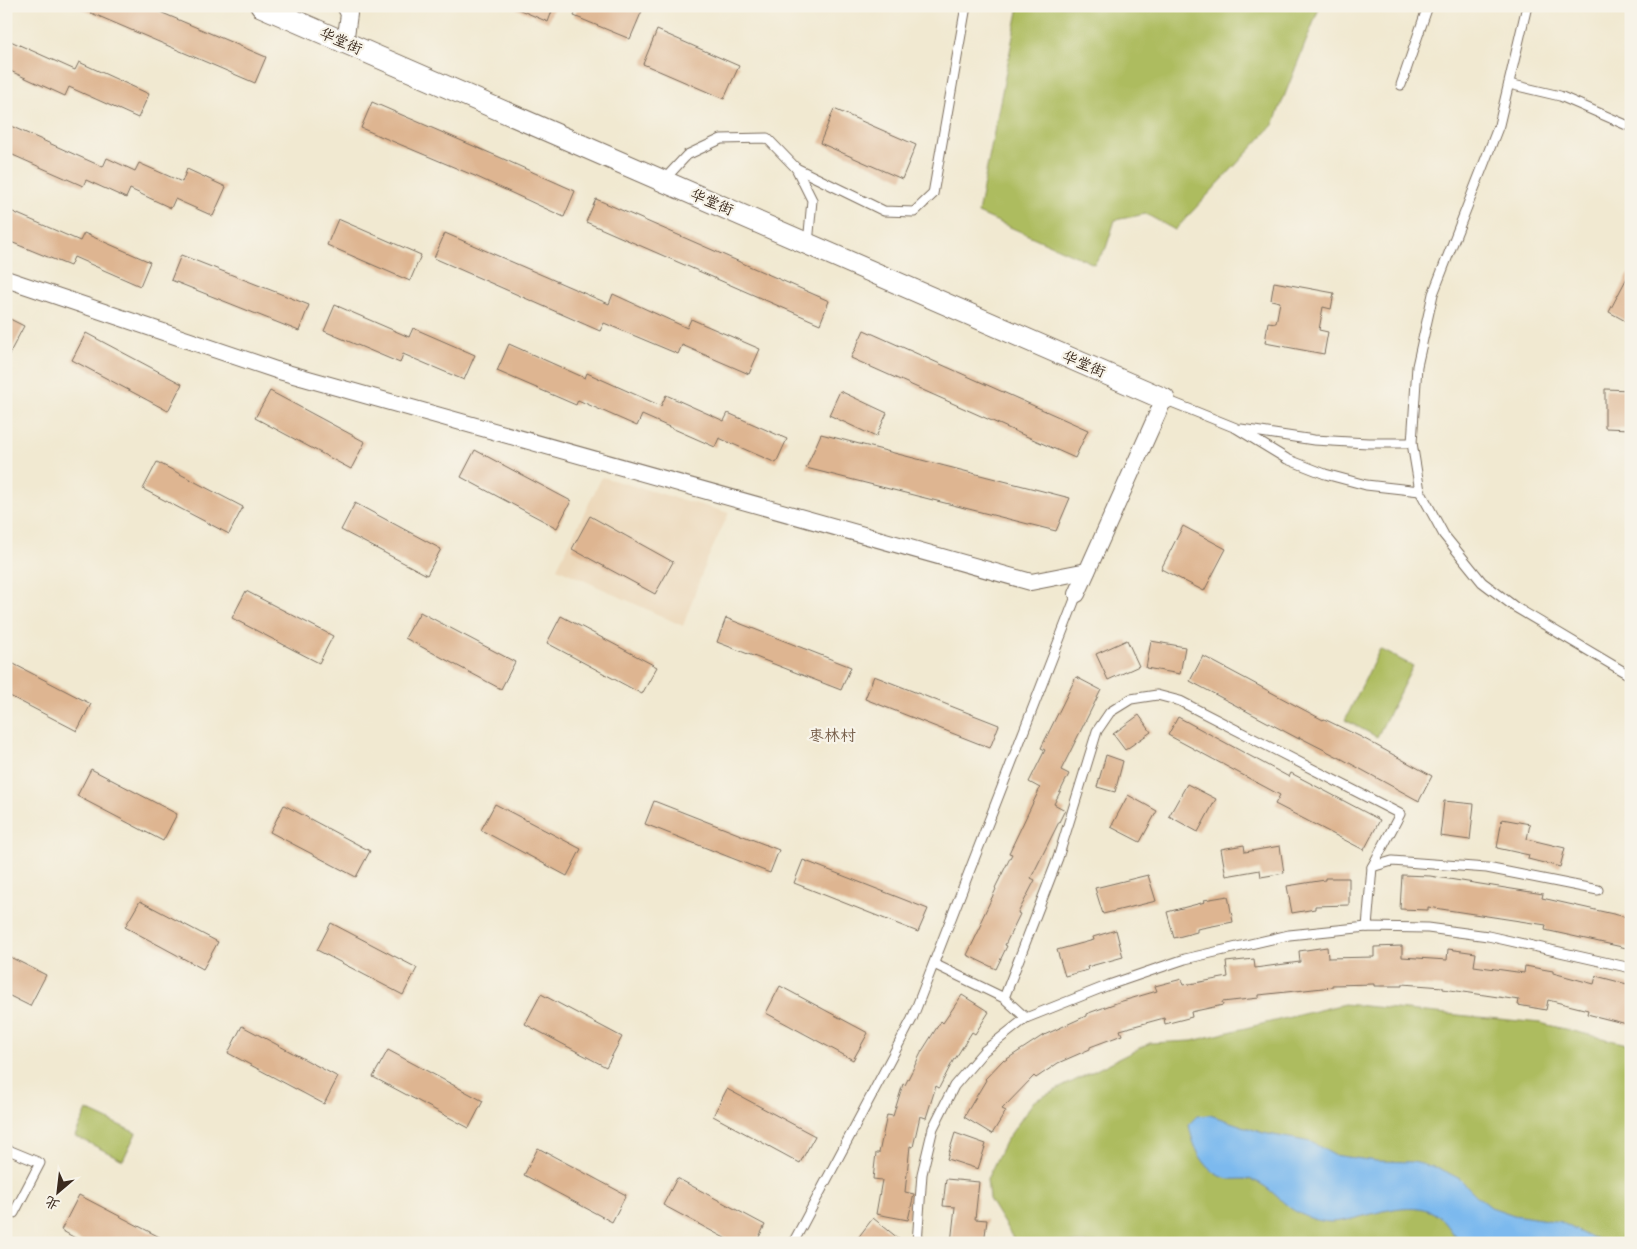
<svg xmlns="http://www.w3.org/2000/svg" width="1637" height="1249" font-family="Mali,'LXGW WenKai TC',sans-serif">
<style>
.built{fill:#ecd8ba}
.green{fill:#adbc5e;stroke:#74733e}
.water{fill:#7bb9ee;stroke:#5b7286}
.building{fill:#deb591}
.lines{fill:none;stroke-linecap:round;stroke-linejoin:round}
.service-casing{stroke:#7b6d5d;stroke-width:11}
.minor-casing{stroke:#7b6d5d;stroke-width:18}
.tertiary-casing{stroke:#7b6d5d;stroke-width:23}
.service{stroke:#fff;stroke-width:9}
.minor{stroke:#fff;stroke-width:16}
.tertiary{stroke:#fff;stroke-width:21}
.labels{text-anchor:middle;stroke-width:4.5;stroke-linejoin:round;paint-order:stroke}
.street-label{font-size:15px;fill:#3b2a1e;stroke:#f7f3e8}
.neighbourhood-label{font-size:16px;fill:#745b46;stroke:#f7f3e8}
</style>
<rect width="100%" height="100%" fill="#f7f3e8"/>
<filter id="ink" filterUnits="userSpaceOnUse"><feTurbulence type="fractalNoise" baseFrequency=".02" numOctaves="2"/><feDisplacementMap in="SourceGraphic" scale="10" xChannelSelector="R" yChannelSelector="G"/><feConvolveMatrix kernelMatrix="1 2 1 2 8 2 1 2 1" color-interpolation-filters="sRGB"/></filter>
<filter id="wash" filterUnits="userSpaceOnUse"><feTurbulence type="fractalNoise" baseFrequency=".0096" numOctaves="4" result="noise"/><feDisplacementMap in="SourceGraphic" scale="20" xChannelSelector="R" yChannelSelector="G"/><feGaussianBlur stdDeviation="1.12" result="paint"/><feColorMatrix in="noise" values="0 0 0 0 0 0 0 0 0 0 0 0 0 0 0 0 0 1.4 0 .05"/><feComposite in="paint" operator="in"/></filter>
<g filter="url(#wash)">
<rect width="100%" height="100%" fill="#f1e9d1"/>
<!-- built -->
<polygon class="built" points="602,477 729,513 706,562 683,626 557,568"/>
<!-- green -->
<g class="green">
<polygon points="1019,6 1320,6 1273,125 1175,230 1146,214 1115,220 1106,248 1094,264 978,213"/>
<polygon points="1380,649 1413,666 1377,737 1345,720"/>
<polygon points="1344,1004 1540,1023 1631,1045 1631,1243 1016,1243 989,1199 987,1179 1005,1142 1034,1101 1150,1043 1192,1041"/>
<polygon points="87,1110 136,1133 123,1160 75,1136"/>
</g>
<!-- water -->
<path class="water" d="M1210,1115L1263,1133L1311,1142L1334,1155L1376,1161L1413,1162L1439,1168L1460,1179L1477,1196L1491,1207L1514,1215L1561,1222L1585,1235L1610,1243H1460C1452,1232 1444,1218 1432,1212C1403,1198 1362,1221 1331,1222C1323,1222 1312,1219 1305,1216C1284,1209 1271,1185 1252,1180C1245,1178 1237,1180 1229,1179C1205,1174 1192,1146 1189,1124L1197,1116Z"/>
<g id="blocks">
<!-- building -->
<g class="building">
<polygon points="75,6 146,6 266,57 255,83"/>
<polygon points="511,6 554,6 548,22"/>
<polygon points="578,6 644,6 630,39 574,16"/>
<polygon points="657,30 739,66 724,99 643,64"/>
<polygon points="6,39 75,70 79,62 149,94 138,118 69,87 65,96 6,69"/>
<polygon points="372,102 499,157 575,191 564,217 475,176 361,128"/>
<polygon points="834,109 916,145 902,179 820,143"/>
<polygon points="6,124 103,167 107,158 135,171 139,163 182,182 187,169 226,187 213,216 175,199 171,208 130,189 126,198 86,180 83,186 6,152"/>
<polygon points="596,199 829,301 820,324 586,222"/>
<polygon points="6,209 80,241 84,233 150,262 140,286 74,257 70,266 6,240"/>
<polygon points="338,219 421,255 410,281 327,245"/>
<polygon points="445,233 609,304 613,294 687,328 691,319 760,349 749,374 682,345 678,354 604,323 600,331 434,258"/>
<polygon points="181,255 309,305 299,331 171,280"/>
<polygon points="1631,270 1631,324 1609,312"/>
<polygon points="1274,282 1334,293 1331,309 1323,307 1319,330 1328,332 1324,354 1265,343 1268,322 1276,323 1280,302 1271,300"/>
<polygon points="335,305 409,337 413,328 475,355 464,380 403,354 400,363 324,331"/>
<polygon points="6,317 24,326 6,360"/>
<polygon points="864,330 1088,430 1075,458 851,358"/>
<polygon points="86,333 182,384 168,411 72,360"/>
<polygon points="509,344 585,378 587,373 661,406 666,395 724,421 728,413 787,439 776,463 719,438 715,447 642,415 637,426 578,400 576,405 497,371"/>
<polygon points="1605,389 1631,390 1631,429 1605,428"/>
<polygon points="270,391 365,442 351,469 255,418"/>
<polygon points="840,391 887,413 876,437 829,415"/>
<polygon points="821,434 894,453 1070,498 1056,531 806,468"/>
<polygon points="475,450 571,501 557,528 461,477"/>
<polygon points="157,462 243,507 229,534 143,489"/>
<polygon points="355,503 441,549 427,575 341,530"/>
<polygon points="590,516 673,562 655,594 572,549"/>
<polygon points="1183,526 1226,549 1204,591 1161,569"/>
<polygon points="246,591 333,636 319,663 232,618"/>
<polygon points="420,612 515,662 501,689 405,638"/>
<polygon points="561,616 657,667 642,694 547,643"/>
<polygon points="726,618 851,667 841,690 717,642"/>
<polygon points="1127,640 1139,666 1108,680 1096,654"/>
<polygon points="1151,641 1185,647 1180,674 1146,668"/>
<polygon points="1203,656 1323,720 1324,719 1361,737 1432,776 1419,801 1342,759 1299,737 1299,739 1190,681"/>
<polygon points="6,660 91,704 77,731 6,694"/>
<polygon points="874,676 999,725 990,748 865,699"/>
<polygon points="1076,677 1101,690 1061,770 1069,774 1054,804 1065,810 1031,878 1035,880 1018,913 1020,914 1005,945 1007,946 996,969 967,955 982,924 980,923 996,889 995,888 1012,854 1009,853 1040,788 1029,782 1045,750 1041,748"/>
<polygon points="1139,715 1151,732 1125,750 1113,734"/>
<polygon points="1178,717 1289,777 1291,773 1380,820 1364,850 1275,804 1280,795 1168,735"/>
<polygon points="1106,755 1123,761 1115,792 1097,787"/>
<polygon points="91,769 177,814 163,841 77,796"/>
<polygon points="1187,784 1216,799 1198,832 1169,816"/>
<polygon points="1128,795 1157,811 1140,842 1111,827"/>
<polygon points="654,801 779,850 770,873 645,824"/>
<polygon points="1444,801 1474,804 1470,840 1440,836"/>
<polygon points="495,804 581,849 567,876 481,830"/>
<polygon points="284,805 370,851 356,877 270,832"/>
<polygon points="1502,819 1530,824 1527,839 1565,848 1560,867 1528,859 1529,855 1497,848"/>
<polygon points="1244,845 1245,852 1280,846 1284,873 1261,877 1260,870 1226,876 1221,849"/>
<polygon points="803,860 928,909 918,932 794,883"/>
<polygon points="1148,875 1156,901 1103,914 1095,888"/>
<polygon points="1402,875 1430,876 1543,894 1542,898 1631,918 1631,949 1545,930 1546,925 1428,907 1428,910 1400,909"/>
<polygon points="1325,878 1349,878 1349,905 1315,906 1315,909 1292,913 1287,886 1325,880"/>
<polygon points="1228,896 1233,922 1197,929 1197,932 1174,938 1167,912 1205,902 1204,900"/>
<polygon points="140,901 218,942 203,969 125,927"/>
<polygon points="331,923 417,968 403,995 317,950"/>
<polygon points="1116,930 1123,957 1087,967 1088,970 1065,976 1057,950 1094,940 1093,937"/>
<polygon points="1402,946 1402,957 1447,960 1448,949 1476,953 1474,966 1524,973 1525,966 1553,971 1553,973 1594,984 1596,976 1631,985 1631,1025 1587,1014 1588,1010 1548,1000 1546,1010 1518,1005 1519,1000 1443,989 1443,987 1402,984 1402,986 1374,986 1374,984 1332,985 1332,987 1259,995 1259,998 1222,1002 1223,1005 1191,1012 1192,1017 1165,1024 1164,1018 1120,1030 1122,1035 1090,1047 1090,1049 1058,1063 1036,1078 1034,1076 1002,1109 1006,1111 992,1134 964,1117 986,1080 985,1079 1003,1060 1004,1061 1042,1036 1086,1016 1086,1014 1119,1002 1157,991 1155,986 1182,979 1184,985 1228,977 1226,962 1254,959 1255,968 1300,962 1299,951 1327,947 1328,958 1374,957 1374,947"/>
<polygon points="6,955 46,975 30,1006 6,994"/>
<polygon points="780,986 868,1033 853,1060 766,1013"/>
<polygon points="541,994 622,1037 606,1067 525,1024"/>
<polygon points="962,995 989,1012 975,1034 972,1032 955,1059 954,1059 939,1088 936,1086 926,1118 920,1116 913,1147 910,1146 905,1192 914,1194 908,1220 876,1214 882,1180 873,1179 876,1153 879,1153 887,1115 893,1116 903,1084 905,1085 922,1051 941,1021 943,1023"/>
<polygon points="242,1026 338,1077 324,1104 228,1053"/>
<polygon points="388,1050 483,1101 469,1128 373,1077"/>
<polygon points="727,1089 815,1136 800,1163 713,1116"/>
<polygon points="955,1133 986,1144 978,1169 947,1159"/>
<polygon points="538,1148 626,1195 612,1222 524,1175"/>
<polygon points="677,1178 765,1225 756,1243 734,1243 663,1205"/>
<polygon points="946,1179 979,1182 975,1219 987,1220 984,1243 951,1243 955,1207 943,1206"/>
<polygon points="79,1195 171,1243 84,1243 61,1230"/>
<polygon points="873,1218 904,1243 854,1243"/>
</g>
</g>
</g>
<g filter="url(#ink)">
<use href="#blocks" fill-opacity="0" stroke="#7b6d5d" stroke-width="1"/>
<g class="lines">
<!-- service casing -->
<g class="service-casing">
<g id="service">
<polyline points="1527,6 1499,125 1433,294 1417,366 1412,443 1420,491 1444,535 1482,582 1515,607 1631,676"/>
<polyline points="1509,84 1560,96 1631,127"/>
<polyline points="1401,85 1428,6"/>
<polyline points="796,168 884,211 914,212 933,194 966,6"/>
<polyline points="663,181 687,155 721,139 767,138 796,168 812,200 808,244"/>
<polyline points="1164,399 1236,428 1287,459 1325,474 1366,485 1420,491"/>
<polyline points="1241,429 1314,440 1368,443 1412,443"/>
<polyline points="1372,867 1392,861 1487,868 1598,890"/>
<polyline points="934,964 1004,998 1026,1018"/>
<polyline points="1004,998 1058,858 1097,731 1110,712 1131,699 1157,695 1180,701 1400,814 1372,867 1367,927"/>
<polyline points="6,1149 40,1163 14,1213"/>
<polyline points="793,1243 912,1019 1077,594"/>
<polyline points="917,1243 922,1174 933,1128 954,1086 984,1051 1026,1018 1109,985 1185,959 1289,935 1367,927 1428,928 1488,936 1631,968"/>
</g>
</g>
<!-- minor casing -->
<g class="minor-casing">
<g id="minor">
<polyline points="345,6 349,14 345,43"/>
<polyline points="6,279 276,370 1031,582 1087,571"/>
<polyline points="1077,594 1164,399"/>
</g>
</g>
<!-- tertiary casing -->
<g class="tertiary-casing">
<polyline id="tertiary" points="261,6 1164,399"/>
</g>
<!-- service -->
<use href="#service" class="service"/>
<!-- minor -->
<use href="#minor" class="minor"/>
<!-- tertiary -->
<use href="#tertiary" class="tertiary"/>
</g>
</g>
<g class="labels">
<!-- street labels -->
<g class="street-label">
<text transform="translate(341 41) rotate(24)" y="5">华堂街</text>
<text transform="translate(712 202) rotate(23)" y="5">华堂街</text>
<text transform="translate(1084 364) rotate(23)" y="5">华堂街</text>
</g>
<!-- neighbourhood labels -->
<g class="neighbourhood-label">
<text x="832" y="741">枣林村</text>
</g>
</g>
<!-- margin -->
<rect width="1637" height="1249" fill="none" stroke="#f7f3e8" stroke-width="25"/>
<!-- north arrow -->
<g transform="translate(58 1192) rotate(208)" stroke="#f7f3e8" stroke-width="4" paint-order="stroke">
<path d="M0-4L9 19L0 12L-9 19Z" fill="#3b2a1e"/>
<text y="-8" font-size="14" font-weight="bold" text-anchor="middle" fill="#3b2a1e">北</text>
</g>
</svg>
